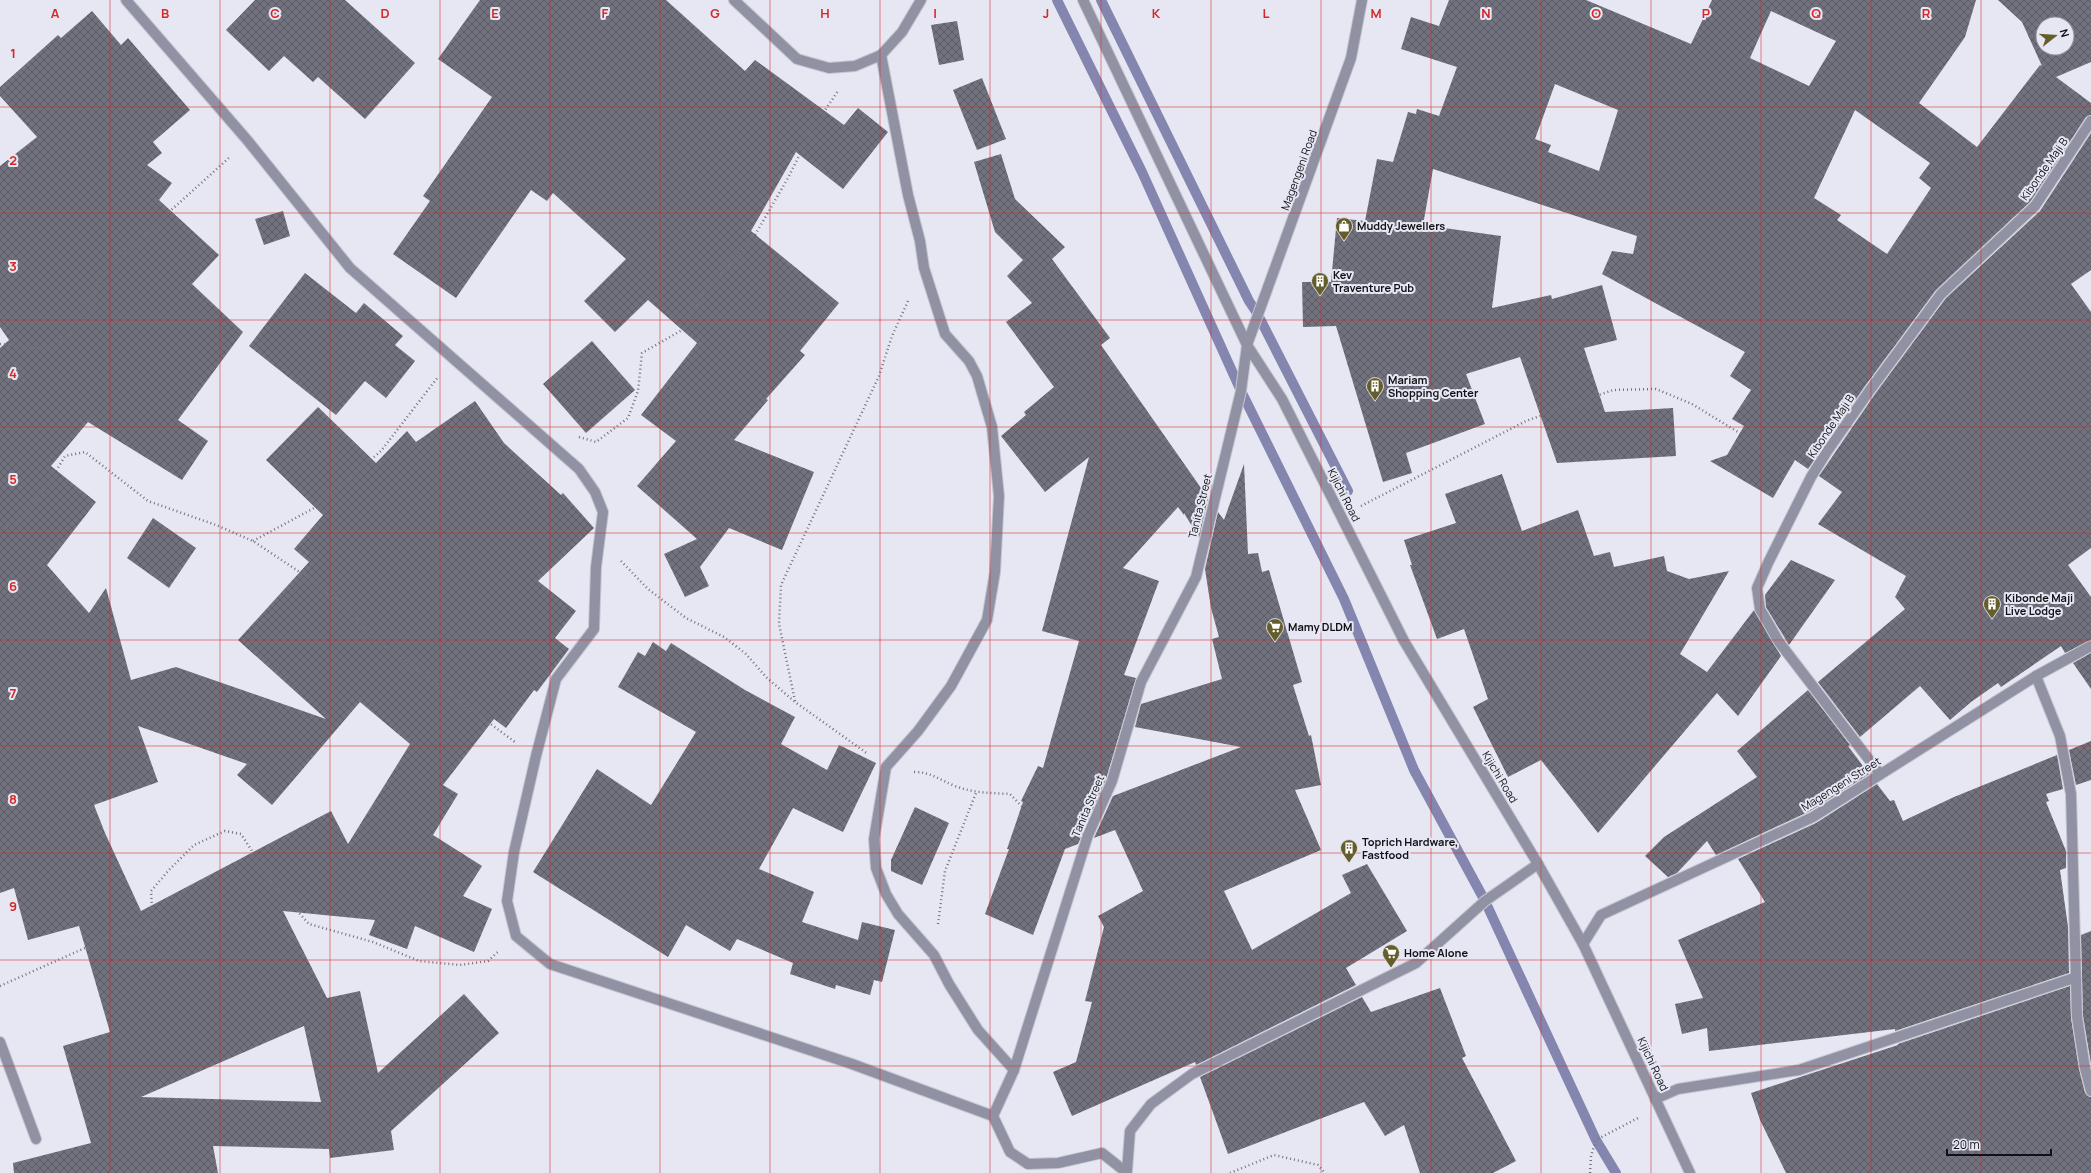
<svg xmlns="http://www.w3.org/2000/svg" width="2091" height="1173" font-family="Manrope,sans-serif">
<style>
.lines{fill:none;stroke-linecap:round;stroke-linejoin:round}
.stream{stroke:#8486af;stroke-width:10}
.building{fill:url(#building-cross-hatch);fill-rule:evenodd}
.minor-casing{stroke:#c4c5cf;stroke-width:12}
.path{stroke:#72737a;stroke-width:2.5;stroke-dasharray:1 3;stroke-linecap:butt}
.minor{stroke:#9092a4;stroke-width:10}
.grid{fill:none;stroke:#d62828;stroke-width:1;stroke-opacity:0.55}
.labels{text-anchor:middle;stroke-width:4;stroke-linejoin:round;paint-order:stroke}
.street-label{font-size:11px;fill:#111115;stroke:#e6e7f3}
.poi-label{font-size:11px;font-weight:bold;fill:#111115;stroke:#e6e7f3;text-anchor:start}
.grid-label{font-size:13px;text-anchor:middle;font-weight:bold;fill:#d62828;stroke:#e6e7f3;stroke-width:4;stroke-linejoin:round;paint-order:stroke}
</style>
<defs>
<pattern id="building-cross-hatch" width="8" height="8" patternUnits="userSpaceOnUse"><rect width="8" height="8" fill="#71727d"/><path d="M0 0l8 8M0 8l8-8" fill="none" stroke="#5b5c65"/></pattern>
</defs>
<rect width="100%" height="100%" fill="#e6e7f3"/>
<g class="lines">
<!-- stream -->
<g class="stream">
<polyline points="1057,0 1142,172 1241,391 1344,599 1414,770 1485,901 1596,1140 1616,1173"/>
<polyline points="1101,0 1249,301 1257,313 1348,491"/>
</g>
</g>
<!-- building -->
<g class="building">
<polygon points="255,0 345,0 415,63 365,119 318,77 313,82 284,56 269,71 226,30"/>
<polygon points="480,0 666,0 745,71 755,60 844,125 858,108 888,132 843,189 796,152 751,231 839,303 800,351 805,355 766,399 768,400 734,440 814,472 782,550 729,528 700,567 709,586 685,597 664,554 697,539 637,486 676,441 641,415 697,343 648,300 615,332 584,301 626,259 553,193 547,201 531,190 456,298 393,254 430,201 423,196 492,97 438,59"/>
<path d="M1449,0H1586L1691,44L1712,0H1976L1965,37L1919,103L1977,147L2040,65L2042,66L2022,22L1998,0H2091V62L2056,77L2091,103V115L2086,117L2030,202L1936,290L1865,386L1808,469L1795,460L1773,498L1710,461L1727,455L1744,426L1732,419L1751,390L1730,376L1745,352L1602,274L1612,251L1633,254L1637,236L1433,169L1423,225L1501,236L1492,308L1551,295L1552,299L1602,285L1617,340L1584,348L1605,412L1673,408L1676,456L1557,463L1520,357L1466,374L1485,424L1406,453L1412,473L1383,482L1336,326L1303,327L1302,282H1331L1337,218L1365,221L1377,159L1393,162L1408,112L1416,114L1417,109L1439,116L1457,67L1401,49L1411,17L1439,26ZM1771,11L1836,41L1809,86L1750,58ZM2043,24H2067V48H2043ZM1555,84L1618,110L1599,171L1548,152L1551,145L1535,139ZM1855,110L1930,163L1919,178L1931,188L1887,254L1837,220L1841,215L1814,198Z"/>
<path d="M92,11L121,45L128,38L190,110L153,142L162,153L147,165L172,183L159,200L219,255L192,284L243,332L178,420L208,441L182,480L88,422L51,466L96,502L47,565L89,613L106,588L131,680L176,667L326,719L238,640L309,562L294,549L323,515L266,460L318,407L376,463L407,431L416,442L475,401L504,443L561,495L563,493L594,528L538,581L576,611L555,638L569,649L537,692L534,690L506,728L494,719L443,785L458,794L433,835L482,866L463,896L492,909L474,952L415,926L407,949L369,935L375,920L283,911L327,998L360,991L378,1073L464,994L499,1033L391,1131L394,1150L330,1158L329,1149L213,1146L218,1173H14L13,1163L91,1143L63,1046L110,1032L79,926L28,940L14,888L0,893V348L9,340L0,327V166L37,137L0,96V87L58,35L61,38ZM360,702L410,744L348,844L331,811L141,911L105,833L94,805L158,782L138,726L247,764L237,775L272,805ZM304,1026L321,1102L141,1097Z"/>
<polygon points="957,21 964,60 939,65 931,25"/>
<polygon points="982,78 1006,139 977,150 953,90"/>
<polygon points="2091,133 2091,270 2071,284 2091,312 2091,548 2068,565 2091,597 2091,640 2065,653 2061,646 2001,687 1998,683 1971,702 1950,720 1920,686 1860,737 1818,682 1905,609 1895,597 1906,576 1818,524 1842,492 1819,476 1875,394 1946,298 2040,211"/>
<polygon points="1001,154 1015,199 1065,247 1052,259 1110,338 1101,345 1208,498 1199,538 1184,513 1184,515 1178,507 1123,568 1159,581 1124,675 1136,678 1106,779 1078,844 1065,849 1033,935 985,914 1009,849 1007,849 1023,802 1021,801 1038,766 1043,768 1079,641 1042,631 1089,457 1045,492 1001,436 1026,415 1024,412 1054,387 1006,322 1032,303 1007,276 1023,260 995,232 974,162"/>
<polygon points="283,211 290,236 264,245 255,219"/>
<polygon points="305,273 356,313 364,303 403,336 395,345 415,361 386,398 365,381 336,415 249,346"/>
<polygon points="592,341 635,390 586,433 543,384"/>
<polygon points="1244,464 1248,554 1258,553 1262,572 1269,570 1302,682 1293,685 1309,736 1311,735 1321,785 1295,790 1321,850 1224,891 1252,950 1351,893 1342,875 1367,864 1407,931 1346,968 1356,985 1196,1065 1195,1062 1072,1116 1053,1072 1076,1062 1092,1002 1085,1001 1104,927 1098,916 1143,891 1115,830 1094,838 1113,796 1241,747 1135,727 1141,704 1222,679 1212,639 1219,637 1211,608 1205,569 1218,512 1224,520"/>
<polygon points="1502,474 1522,531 1578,510 1594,556 1610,552 1614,567 1664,556 1667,571 1689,579 1729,571 1680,654 1707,672 1754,610 1781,656 1738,716 1717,693 1598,833 1541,760 1508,777 1473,707 1488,699 1464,629 1437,639 1410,565 1412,565 1404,540 1456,523 1445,494"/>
<polygon points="153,518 196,548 169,588 127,558"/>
<polygon points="1791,560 1835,580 1789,645 1766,607 1765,595"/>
<polygon points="653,642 666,651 671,643 745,690 795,717 781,744 827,770 839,745 876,763 843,832 793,808 759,869 814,892 802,922 858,940 862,922 895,930 882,982 874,980 870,995 836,985 835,989 790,974 793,963 737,939 730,951 686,925 668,957 533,872 597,769 651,805 696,732 618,687 638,652 645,656"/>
<polygon points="2091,653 2091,689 2073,663"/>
<polygon points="1808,690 1850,745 1848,746 1869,774 1810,811 1716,855 1707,841 1677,873 1668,877 1645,856 1664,837 1757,777 1737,751"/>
<polygon points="2091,741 2091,780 2076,785 2069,750"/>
<polygon points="2057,755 2063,789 2046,794 2049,801 2046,802 2066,851 2066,868 2060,870 2068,927 2069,973 1895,1031 1895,1029 1709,1051 1707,1028 1682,1034 1675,1004 1703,998 1678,940 1765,902 1738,859 1816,823 1877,784 1890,801 1894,800 1903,821 1954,797"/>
<polygon points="915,807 949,823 922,885 891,871 891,860"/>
<polygon points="2091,931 2091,1064 2083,1016 2081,935"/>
<polygon points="2070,986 2071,1018 2079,1069 2085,1093 2091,1097 2091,1173 1786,1173 1760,1120 1751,1093 1898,1045 1898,1044"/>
<polygon points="1440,988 1466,1056 1462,1058 1516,1161 1493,1173 1420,1173 1404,1125 1385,1136 1364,1102 1228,1154 1200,1077 1362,997 1371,1012"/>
</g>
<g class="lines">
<!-- minor casing -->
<g class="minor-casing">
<g id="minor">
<polyline points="126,0 248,141 350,268 579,469 595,492 603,512 596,567 594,629 556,679 536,756 514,852 507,901 516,936 550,964 852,1064 993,1116"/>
<polyline points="734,0 797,59 829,68 855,66 881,55 902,32 921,0"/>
<polyline points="1083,0 1247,345 1282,399 1404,641 1538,864 1583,944 1690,1173"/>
<polyline points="881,55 908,195 920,241 924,268 945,334 969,361 977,376 992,427 999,496 995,572 987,620 951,686 918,731 886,767 874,839 876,868 886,894 898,914 934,955 949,984 978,1030 1014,1070"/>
<polyline points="2036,676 2060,736 2071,794 2077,1017 2085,1068 2091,1091"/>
<polyline points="1880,774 1779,642 1760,609 1757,588 1768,563 1811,477 1826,453 1870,390 1941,294 2035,206 2091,121"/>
<polyline points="1583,944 1601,915 1813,817 2036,676 2091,646"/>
<polyline points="0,1042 36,1139"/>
<polyline points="1655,1099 1678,1089 1799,1070 2074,978"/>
<polyline points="1127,1171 1130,1131 1151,1104 1192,1074 1416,963 1485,901 1538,864"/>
<polyline points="1127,1173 1102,1153 1058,1163 1028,1164 1010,1152 993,1116 1014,1070 1088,835 1112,781 1141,682 1196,577 1241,391 1247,345 1351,58 1362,0"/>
</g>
</g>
<!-- path -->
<g class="path">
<polyline points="0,344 51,350 79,327 100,278 147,232 231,156"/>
<polyline points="579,437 596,442 628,418 638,391 642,353 684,329 699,298 755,235 788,178 813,128 838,91"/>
<polyline points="1361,506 1526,421 1613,390 1656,389 1692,404 1792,465"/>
<polyline points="0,532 17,522 48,485 65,456 85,452 148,501 216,525 253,541 307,577 347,607 373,638 515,742"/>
<polyline points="253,541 316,507 381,451 438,377"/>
<polyline points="621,561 648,589 686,618 724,637 746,654 767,678 795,702 868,754"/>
<polyline points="795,701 779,624 781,585 879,376 892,336 909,299"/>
<path d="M914,772C931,772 940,780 955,786C973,793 991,793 1010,794L1029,814L1066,827"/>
<polyline points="938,924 945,871 976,793"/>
<polyline points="0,986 105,939 153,926 151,891 169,870 194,845 225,831 241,834 274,885 309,924 373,942 419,961 460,965 488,961 499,951"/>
<polyline points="31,1173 33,1161"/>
<polyline points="1230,1173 1274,1155 1318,1165 1325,1173"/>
<polyline points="1590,1173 1591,1156 1596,1140 1638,1118"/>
</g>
<!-- minor -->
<use href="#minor" class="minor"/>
</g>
<!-- grid -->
<path class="grid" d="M110,0V1173M220,0V1173M330,0V1173M440,0V1173M550,0V1173M660,0V1173M770,0V1173M880,0V1173M990,0V1173M1101,0V1173M1211,0V1173M1321,0V1173M1431,0V1173M1541,0V1173M1651,0V1173M1761,0V1173M1871,0V1173M1981,0V1173M0,107H2091M0,213H2091M0,320H2091M0,427H2091M0,533H2091M0,640H2091M0,746H2091M0,853H2091M0,960H2091M0,1066H2091"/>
<!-- icons -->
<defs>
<g id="shop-pin" transform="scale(0.9)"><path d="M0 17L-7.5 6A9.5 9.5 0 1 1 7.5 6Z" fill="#655e2b" stroke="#e6e7f3"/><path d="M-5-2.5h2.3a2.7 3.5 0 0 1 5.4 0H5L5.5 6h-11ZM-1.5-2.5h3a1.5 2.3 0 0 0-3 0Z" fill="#fff"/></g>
<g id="building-pin" transform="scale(0.9)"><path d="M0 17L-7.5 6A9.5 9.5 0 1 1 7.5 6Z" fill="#655e2b" stroke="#e6e7f3"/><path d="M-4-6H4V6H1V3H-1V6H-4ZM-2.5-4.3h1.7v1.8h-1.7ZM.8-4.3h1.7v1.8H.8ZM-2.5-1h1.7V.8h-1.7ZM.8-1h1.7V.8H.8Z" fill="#fff"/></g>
<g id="supermarket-pin" transform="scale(0.9)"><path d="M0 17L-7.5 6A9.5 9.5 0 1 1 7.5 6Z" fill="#655e2b" stroke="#e6e7f3"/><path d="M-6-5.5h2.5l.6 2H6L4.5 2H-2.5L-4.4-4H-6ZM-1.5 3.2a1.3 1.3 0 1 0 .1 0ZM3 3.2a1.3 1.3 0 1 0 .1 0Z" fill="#fff"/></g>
</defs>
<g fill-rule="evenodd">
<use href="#shop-pin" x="1344" y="226"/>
<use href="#building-pin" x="1320" y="281"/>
<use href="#building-pin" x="1375" y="386"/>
<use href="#building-pin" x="1992" y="604"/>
<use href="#supermarket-pin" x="1275" y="627"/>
<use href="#building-pin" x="1349" y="848"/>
<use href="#supermarket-pin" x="1391" y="953"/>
</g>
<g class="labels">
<!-- street labels -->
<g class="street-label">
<text transform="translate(2044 169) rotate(-55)" y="4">Kibonde Maji B</text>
<text transform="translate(1299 170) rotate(-70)" y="4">Magengeni Road</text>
<text transform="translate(1831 426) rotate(-56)" y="4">Kibonde Maji B</text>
<text transform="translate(1344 495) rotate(63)" y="4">Kijichi Road</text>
<text transform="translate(1200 506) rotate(-76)" y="4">Tanita Street</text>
<text transform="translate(1500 777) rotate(59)" y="4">Kijichi Road</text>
<text transform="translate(1841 784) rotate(-32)" y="4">Magengeni Street</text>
<text transform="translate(1088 806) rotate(-67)" y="4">Tanita Street</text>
<text transform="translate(1653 1064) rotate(65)" y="4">Kijichi Road</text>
</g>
<!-- poi labels -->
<g class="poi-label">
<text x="1357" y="230">Muddy Jewellers</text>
<text x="1333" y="279">Kev<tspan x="1333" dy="13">Traventure Pub</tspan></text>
<text x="1388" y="384">Mariam<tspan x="1388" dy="13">Shopping Center</tspan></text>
<text x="2005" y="602">Kibonde Maji<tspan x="2005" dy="13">Live Lodge</tspan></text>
<text x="1288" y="631">Mamy DLDM</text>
<text x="1362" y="846">Toprich Hardware,<tspan x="1362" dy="13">Fastfood</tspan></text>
<text x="1404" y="957">Home Alone</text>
</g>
</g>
<g class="grid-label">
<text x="55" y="18">A</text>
<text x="165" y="18">B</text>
<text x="275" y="18">C</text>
<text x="385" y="18">D</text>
<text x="495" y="18">E</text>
<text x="605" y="18">F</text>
<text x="715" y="18">G</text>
<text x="825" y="18">H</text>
<text x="935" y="18">I</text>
<text x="1046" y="18">J</text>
<text x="1156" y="18">K</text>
<text x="1266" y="18">L</text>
<text x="1376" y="18">M</text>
<text x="1486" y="18">N</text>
<text x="1596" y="18">O</text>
<text x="1706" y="18">P</text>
<text x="1816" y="18">Q</text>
<text x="1926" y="18">R</text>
<text x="13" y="58">1</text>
<text x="13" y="165">2</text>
<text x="13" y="271">3</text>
<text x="13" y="378">4</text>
<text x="13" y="484">5</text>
<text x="13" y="591">6</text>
<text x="13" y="698">7</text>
<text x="13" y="804">8</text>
<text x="13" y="911">9</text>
</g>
<!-- north arrow -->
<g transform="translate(2055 36) rotate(73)"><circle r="19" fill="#e6e7f3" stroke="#91919a"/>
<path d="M0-3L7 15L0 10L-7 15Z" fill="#655e2b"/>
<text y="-6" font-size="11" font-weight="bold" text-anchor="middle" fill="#111115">N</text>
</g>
<!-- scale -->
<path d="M1947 1149v6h104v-6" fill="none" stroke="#111115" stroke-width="2"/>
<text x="1953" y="1149" font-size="12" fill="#111115" stroke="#e6e7f3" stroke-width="3" paint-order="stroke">20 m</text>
</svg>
